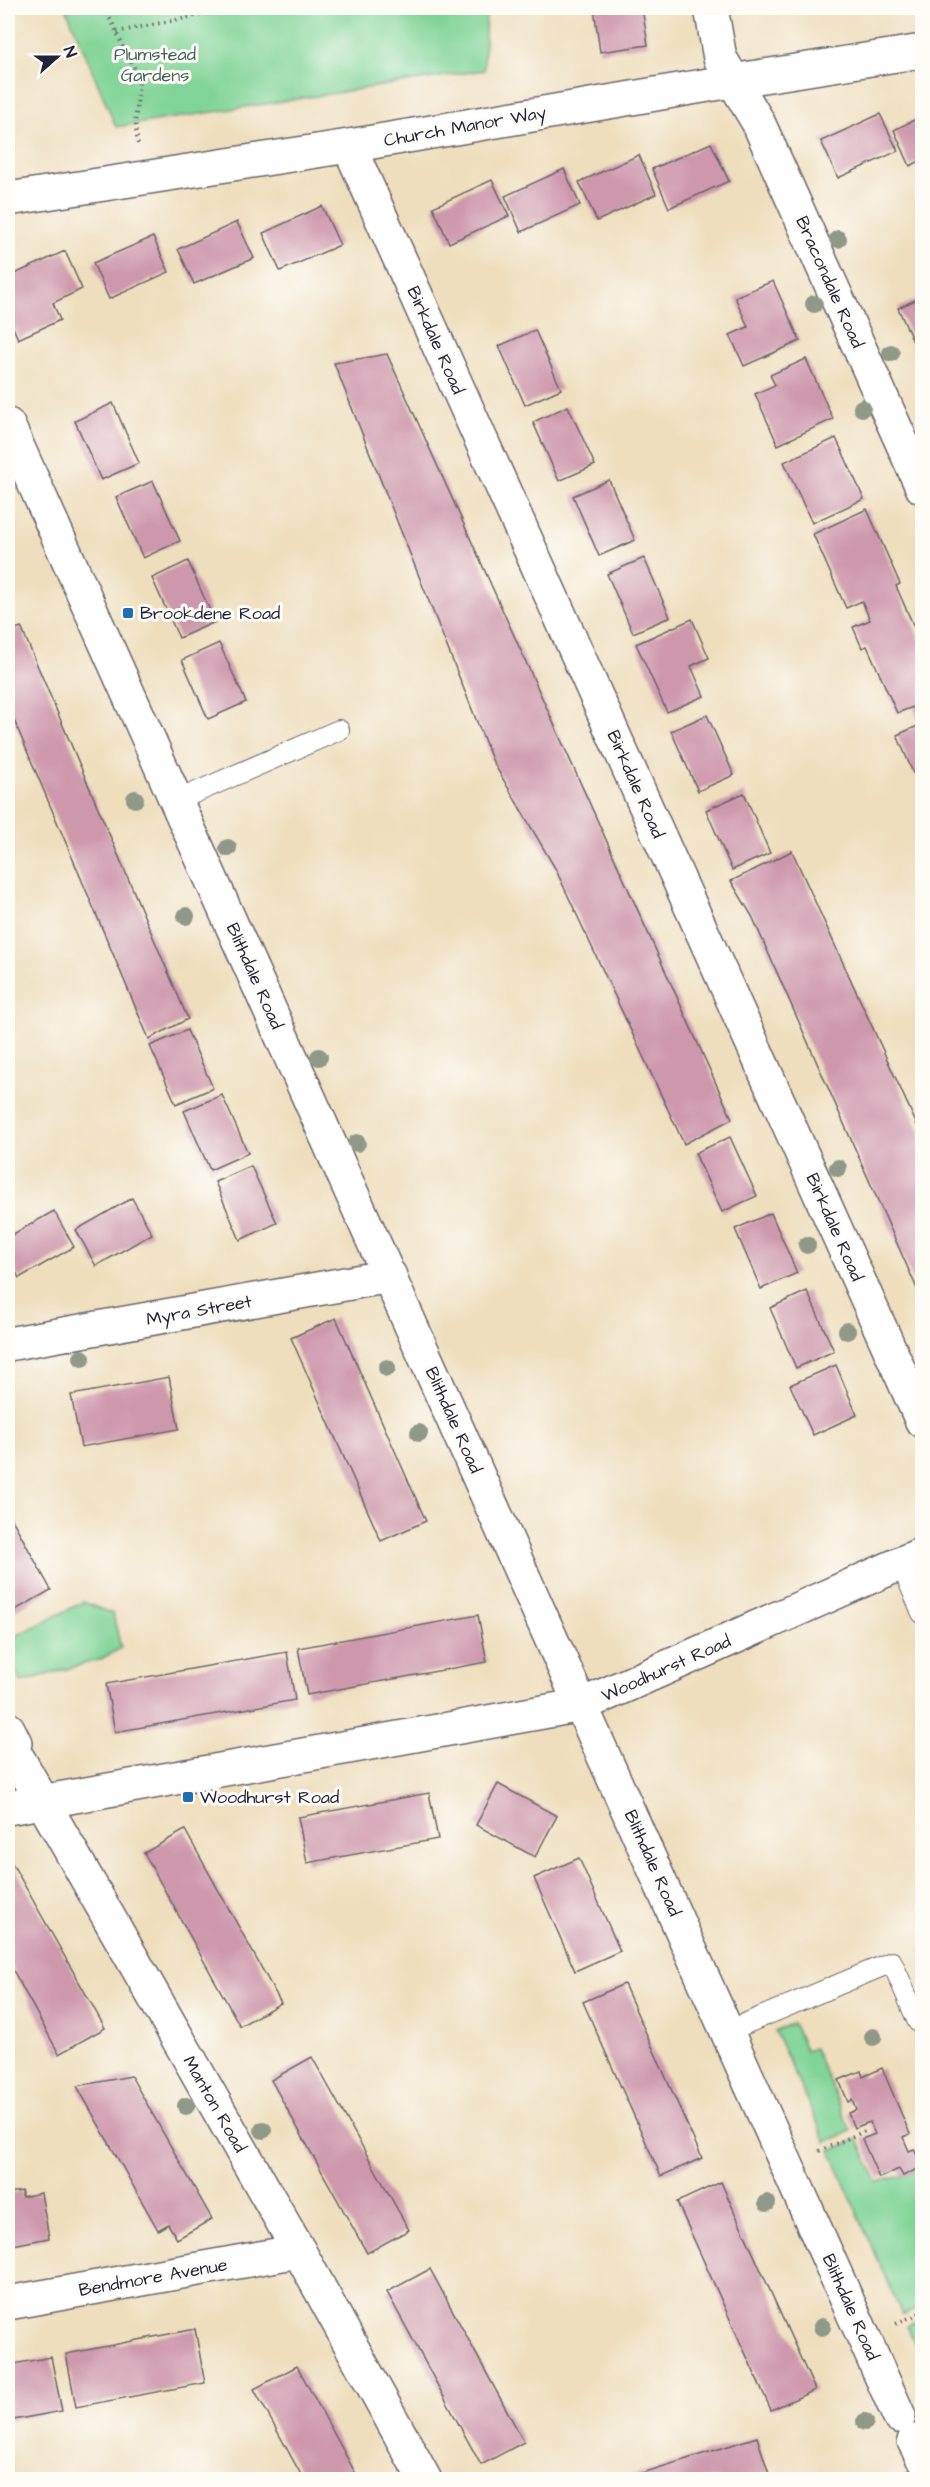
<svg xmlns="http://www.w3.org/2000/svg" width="930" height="2487" font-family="'Architects Daughter',sans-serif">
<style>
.green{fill:#81d497;stroke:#527b69;stroke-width:1.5}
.building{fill:#cd97ac}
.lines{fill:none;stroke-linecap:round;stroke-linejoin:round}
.lane-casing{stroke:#696468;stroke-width:22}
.street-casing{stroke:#696468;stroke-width:36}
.path{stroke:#696468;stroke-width:4;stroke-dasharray:1.5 4.5;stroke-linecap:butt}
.lane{stroke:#fff;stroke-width:20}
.street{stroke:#fff;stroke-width:33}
.tree{fill:#909987}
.poi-dot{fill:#1f6fb2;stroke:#fdfcf7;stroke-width:2}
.labels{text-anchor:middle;stroke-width:6;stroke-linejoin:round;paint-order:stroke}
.park-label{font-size:18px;fill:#43605b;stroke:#fdfcf7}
.street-label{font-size:18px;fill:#22223b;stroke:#fdfcf7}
.poi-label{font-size:18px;fill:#22223b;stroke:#fdfcf7;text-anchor:start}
</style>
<rect width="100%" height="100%" fill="#fdfcf7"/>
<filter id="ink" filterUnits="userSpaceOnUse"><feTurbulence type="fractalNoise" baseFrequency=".0167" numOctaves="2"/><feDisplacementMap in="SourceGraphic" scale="12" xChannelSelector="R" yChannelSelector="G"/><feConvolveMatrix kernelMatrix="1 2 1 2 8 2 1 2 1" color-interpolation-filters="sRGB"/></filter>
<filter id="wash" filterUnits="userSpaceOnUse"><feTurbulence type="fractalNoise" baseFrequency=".008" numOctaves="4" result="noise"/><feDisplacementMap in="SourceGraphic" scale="24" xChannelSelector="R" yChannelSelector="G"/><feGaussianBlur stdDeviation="1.35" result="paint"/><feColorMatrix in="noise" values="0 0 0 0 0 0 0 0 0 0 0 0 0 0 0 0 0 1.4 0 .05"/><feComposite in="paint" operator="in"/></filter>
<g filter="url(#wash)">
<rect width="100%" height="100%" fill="#eedebd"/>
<!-- green -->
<g class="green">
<polygon points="66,8 486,8 484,70 116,127"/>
<polygon points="83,1602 113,1614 121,1648 101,1659 21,1682 8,1657 8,1640"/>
<polygon points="793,2023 806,2051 814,2048 851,2131 826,2142 775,2031"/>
<polygon points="858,2139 877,2182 903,2176 922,2167 922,2306 902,2315 830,2151"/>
<polygon points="922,2319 922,2360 907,2326"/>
</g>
<g id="blocks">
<!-- building -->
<g class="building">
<polygon points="594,8 642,8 648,45 600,52"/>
<polygon points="880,114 898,151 838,178 821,141"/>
<polygon points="922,116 922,160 910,166 894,130"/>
<polygon points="711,143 729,181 669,208 652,169"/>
<polygon points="639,155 656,194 597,221 579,182"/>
<polygon points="564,169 580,205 521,232 505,196"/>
<polygon points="492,180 509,216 449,243 433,207"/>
<polygon points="322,206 340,245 280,271 263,233"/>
<polygon points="237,222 254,258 194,284 178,249"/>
<polygon points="153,237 169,272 109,299 93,263"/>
<polygon points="65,251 82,289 53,303 60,320 18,339 8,316 8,277"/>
<polygon points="773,281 800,341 744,366 730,335 748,327 735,297"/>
<polygon points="922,297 922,362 898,308"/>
<polygon points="535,330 561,389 525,405 499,346"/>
<polygon points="387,354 732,1119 684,1144 555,868 493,762 334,363"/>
<polygon points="806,359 833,419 778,445 755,394 775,385 770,375"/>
<polygon points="113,403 139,463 101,480 75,421"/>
<polygon points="568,406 595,465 559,481 533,422"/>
<polygon points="836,438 864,499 812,523 784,462"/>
<polygon points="609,480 635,540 599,556 573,496"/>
<polygon points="153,481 180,541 143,558 116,497"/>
<polygon points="867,509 900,584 896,586 922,645 922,771 914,775 897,735 920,725 913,707 897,713 867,646 862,648 853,627 870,620 862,601 846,608 813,534"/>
<polygon points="644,558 670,617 633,633 607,574"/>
<polygon points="188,561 215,622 179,638 152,578"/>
<polygon points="692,619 709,658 691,666 704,696 667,712 636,644"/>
<polygon points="21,627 188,1019 149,1039 8,706 8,632"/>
<polygon points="219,643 246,702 208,719 182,660"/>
<polygon points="707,715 734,775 698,791 671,731"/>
<polygon points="744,793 770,853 732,870 706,810"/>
<polygon points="792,851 922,1136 922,1300 752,916 731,881"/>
<polygon points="187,1030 213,1088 176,1104 150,1046"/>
<polygon points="222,1095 248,1153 210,1170 184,1111"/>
<polygon points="730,1137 757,1196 722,1212 695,1153"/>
<polygon points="251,1166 277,1223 240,1240 215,1182"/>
<polygon points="132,1198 152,1234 96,1266 76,1230"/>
<polygon points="54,1211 74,1247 19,1278 8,1258 8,1237"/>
<polygon points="771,1213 797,1273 761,1289 735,1229"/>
<polygon points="807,1291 834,1351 796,1368 770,1308"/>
<polygon points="336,1318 426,1521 381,1541 291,1338"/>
<polygon points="836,1365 857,1415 813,1435 790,1385"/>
<polygon points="169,1377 179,1429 81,1447 71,1395"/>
<polygon points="8,1512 51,1590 10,1613 8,1608"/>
<polygon points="478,1615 487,1662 307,1695 298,1648"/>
<polygon points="287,1652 295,1700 115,1732 106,1684"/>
<polygon points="498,1784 557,1816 535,1857 476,1825"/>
<polygon points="429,1793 438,1839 307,1863 298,1817"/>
<polygon points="185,1830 281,2003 240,2026 144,1853"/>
<polygon points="8,1856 105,2028 59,2054 8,1961"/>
<polygon points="579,1858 620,1951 575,1971 534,1878"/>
<polygon points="624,1984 702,2158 661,2176 583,2002"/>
<polygon points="312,2057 409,2230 367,2253 271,2080"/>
<polygon points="882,2068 910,2134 903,2137 909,2151 914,2149 922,2167 903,2176 899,2169 879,2178 862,2139 875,2134 870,2122 854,2128 848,2113 856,2110 852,2100 848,2102 839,2080 861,2071 863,2077"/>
<polygon points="131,2076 212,2219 177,2239 168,2224 158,2230 77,2086"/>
<polygon points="721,2182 815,2390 771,2410 677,2202"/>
<polygon points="22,2191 22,2197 41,2193 49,2238 8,2246 8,2193"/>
<polygon points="430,2269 524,2442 481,2465 387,2292"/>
<polygon points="195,2329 205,2383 76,2407 66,2354"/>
<polygon points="51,2357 62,2411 8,2421 8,2365"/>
<polygon points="297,2366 344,2452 359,2480 304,2480 270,2418 254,2389"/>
<polygon points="757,2437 771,2480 624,2480 623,2479"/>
</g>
</g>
</g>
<g filter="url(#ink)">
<use href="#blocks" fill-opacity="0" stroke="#696468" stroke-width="1.5"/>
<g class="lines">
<!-- lane casing -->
<g class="lane-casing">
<g id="lane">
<polyline points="176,801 339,730"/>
<polyline points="901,1564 922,1613"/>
<polyline points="728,2031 892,1962 918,2022"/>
</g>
</g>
<!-- street casing -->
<g class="street-casing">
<g id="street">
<polyline points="711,8 720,58 758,122 922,487"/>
<polyline points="349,146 922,1421"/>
<polyline points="8,199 349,146 732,81 922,51"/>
<polyline points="8,425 899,2416"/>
<polyline points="8,1344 390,1276"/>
<polyline points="8,1729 15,1743"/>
<polyline points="19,1760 299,2251 425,2480"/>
<polyline points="8,1808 582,1705 922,1554"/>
<polyline points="8,2303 299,2251"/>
<polyline points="914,2441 922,2457"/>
</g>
</g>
<!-- path -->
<g class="path">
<polyline points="104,8 117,32 124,50 140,77 135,124 138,144"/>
<polyline points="117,32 205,14 216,8"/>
<polyline points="819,2151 865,2131"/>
<polyline points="896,2324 922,2312"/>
</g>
<!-- lane -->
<use href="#lane" class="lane"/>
<!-- street -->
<use href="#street" class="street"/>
</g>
<!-- trees -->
<g class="tree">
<circle cx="838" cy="239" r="9"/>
<circle cx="814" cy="304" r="9"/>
<circle cx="891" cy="353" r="9"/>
<circle cx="862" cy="408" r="9"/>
<circle cx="135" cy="799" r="9"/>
<circle cx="228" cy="848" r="9"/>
<circle cx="186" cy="916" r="9"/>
<circle cx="319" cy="1057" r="9"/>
<circle cx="357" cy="1143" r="9"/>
<circle cx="838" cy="1168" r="9"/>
<circle cx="807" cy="1245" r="9"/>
<circle cx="847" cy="1331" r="9"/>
<circle cx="82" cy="1358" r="9"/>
<circle cx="387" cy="1368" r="9"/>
<circle cx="419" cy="1433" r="9"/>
<circle cx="873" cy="2037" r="9"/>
<circle cx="186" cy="2106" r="9"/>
<circle cx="263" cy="2130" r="9"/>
<circle cx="767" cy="2203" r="9"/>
<circle cx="822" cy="2327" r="9"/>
<circle cx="865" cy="2422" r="9"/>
</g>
</g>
<!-- markers -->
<g class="poi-dot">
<rect x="122" y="607" width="12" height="12" rx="3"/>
<rect x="182" y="1791" width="12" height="12" rx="3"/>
</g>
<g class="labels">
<!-- park labels -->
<g class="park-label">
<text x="155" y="60">Plumstead<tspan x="155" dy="21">Gardens</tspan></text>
</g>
<!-- street labels -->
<g class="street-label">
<text transform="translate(465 126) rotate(-10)" y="6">Church Manor Way</text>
<text transform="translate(830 282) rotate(66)" y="6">Bracondale Road</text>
<text transform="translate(436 340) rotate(66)" y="6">Birkdale Road</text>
<text transform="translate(636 784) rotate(66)" y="6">Birkdale Road</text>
<text transform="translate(255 976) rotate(66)" y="6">Blithdale Road</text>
<text transform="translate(835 1227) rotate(66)" y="6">Birkdale Road</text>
<text transform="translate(199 1310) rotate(-10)" y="6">Myra Street</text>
<text transform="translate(454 1420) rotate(66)" y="6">Blithdale Road</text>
<text transform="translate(666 1668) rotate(-24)" y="6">Woodhurst Road</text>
<text transform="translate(653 1863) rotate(66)" y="6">Blithdale Road</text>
<text transform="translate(215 2104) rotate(60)" y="6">Manton Road</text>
<text transform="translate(153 2277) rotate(-10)" y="6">Bendmore Avenue</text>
<text transform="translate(851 2307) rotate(66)" y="6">Blithdale Road</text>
</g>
<!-- poi labels -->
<g class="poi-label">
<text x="140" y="619">Brookdene Road</text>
<text x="200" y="1803">Woodhurst Road</text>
</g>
</g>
<!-- margin -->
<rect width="930" height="2487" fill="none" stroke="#fdfcf7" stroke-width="30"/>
<!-- north arrow -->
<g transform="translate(57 57) rotate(69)" stroke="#fdfcf7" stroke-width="4.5" paint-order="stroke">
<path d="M0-4.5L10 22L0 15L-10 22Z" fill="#22223b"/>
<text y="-9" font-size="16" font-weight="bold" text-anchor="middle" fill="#22223b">N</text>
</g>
</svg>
